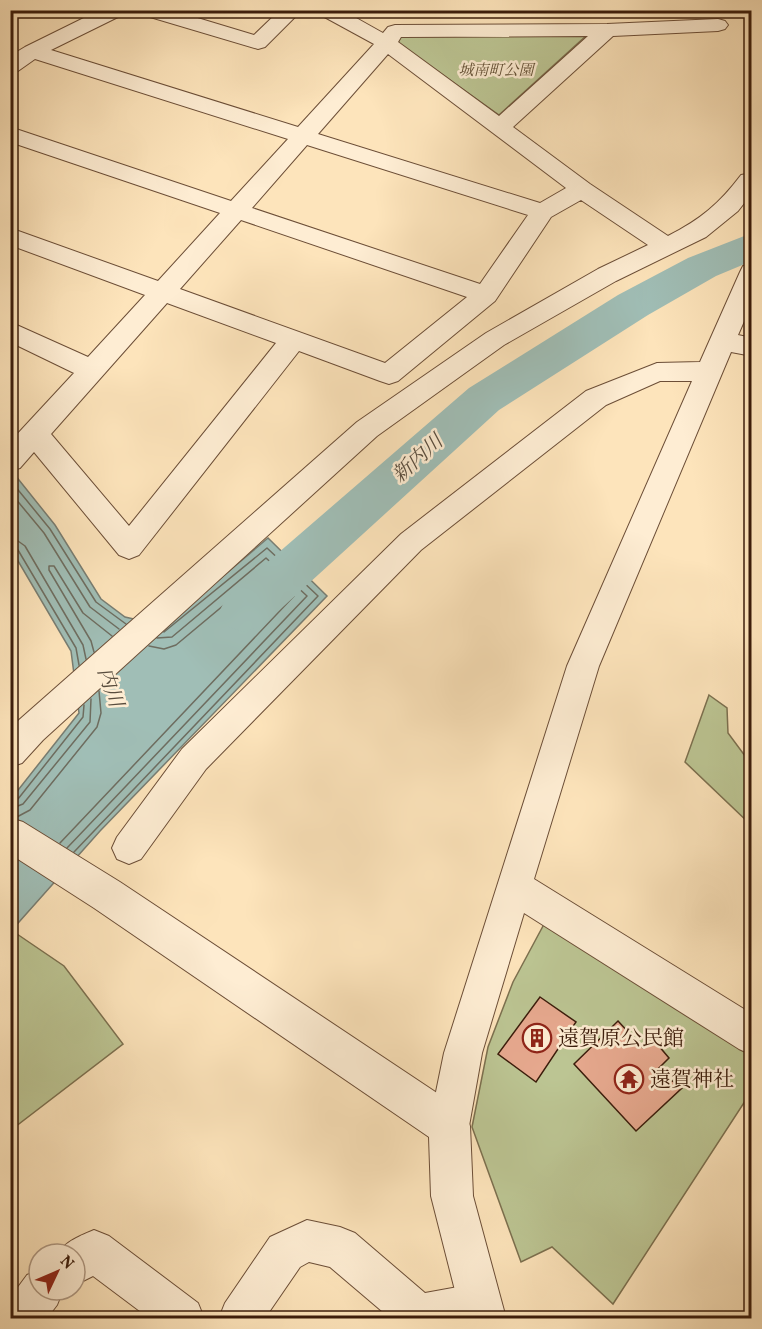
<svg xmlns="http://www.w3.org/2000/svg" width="762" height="1329" font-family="Vollkorn,'Noto Serif JP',serif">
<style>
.green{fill:#bcc593;stroke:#7c704f;stroke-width:1.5}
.water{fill:#a0beb6;stroke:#787d72;stroke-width:1.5}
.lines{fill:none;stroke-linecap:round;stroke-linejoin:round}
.shore{stroke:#6e6d60;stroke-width:1.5}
.river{fill:#a0beb6;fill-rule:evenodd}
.building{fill:#e7a98f;stroke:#3b1c0b;stroke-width:1.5}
.minor-casing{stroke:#6c4e37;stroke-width:2}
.tertiary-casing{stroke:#6c4e37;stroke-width:2}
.minor{fill:#feedd3;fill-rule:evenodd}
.tertiary{fill:#feedd3;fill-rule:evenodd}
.labels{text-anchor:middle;stroke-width:5;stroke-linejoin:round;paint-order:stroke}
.far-park-label{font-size:15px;font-style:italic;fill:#624f34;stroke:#feedd3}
.water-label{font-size:20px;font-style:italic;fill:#594d3e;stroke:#feedd3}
.near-poi-label{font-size:21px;fill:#3b1c0b;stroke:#feedd3;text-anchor:start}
</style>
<rect width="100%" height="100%" fill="#fde4bb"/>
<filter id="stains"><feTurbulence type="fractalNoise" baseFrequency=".00333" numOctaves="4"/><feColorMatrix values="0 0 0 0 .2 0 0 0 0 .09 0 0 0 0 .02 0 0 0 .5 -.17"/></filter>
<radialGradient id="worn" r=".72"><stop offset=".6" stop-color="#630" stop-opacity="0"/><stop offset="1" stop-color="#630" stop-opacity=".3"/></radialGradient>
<!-- green -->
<g class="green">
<polygon points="587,35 499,115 398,43 401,36"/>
<polygon points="709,695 727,708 728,733 751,764 751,825 685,762"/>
<polygon points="550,913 751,1045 751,1092 613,1304 552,1247 521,1262 472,1127 488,1047 513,982"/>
<polygon points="17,934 64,966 123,1044 11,1130 10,944"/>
</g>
<!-- water -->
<polygon class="water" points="11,470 55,525 101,599 125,617 164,626 268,538 327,596 100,831 11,931 11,799 79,713 71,651 11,549"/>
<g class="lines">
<!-- shore -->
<g class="shore">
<polyline points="10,480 50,529 96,602 126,624"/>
<polyline points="10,492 44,533 90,607 119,629"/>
<polyline points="10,540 18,541 25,546 83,645 86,659"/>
<polyline points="10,547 18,550 76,648 79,665"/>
<polyline points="94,652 91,641 49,570 49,566 54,566 83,613 112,636"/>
<polyline points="10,802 18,799 83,717 84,705"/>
<polyline points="10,809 23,804 90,722 91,699"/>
<polyline points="15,818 30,810 97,727 101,713 99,691"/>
<polyline points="60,843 294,596 266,570 176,645 164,649 149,646"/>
<polyline points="67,848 307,596 266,558 172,637 157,638"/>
<polyline points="74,852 318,596 267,548 164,632"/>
</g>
<!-- river -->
<polygon class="river" points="752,233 752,261 716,276 648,315 499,410 262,626 244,632 226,626 219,612 226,598 469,388 618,295 688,258"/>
</g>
<!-- building -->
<g class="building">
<polygon points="540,997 576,1022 536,1082 498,1054"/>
<polygon points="618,1021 643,1048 652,1038 669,1058 657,1070 682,1088 636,1131 574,1064"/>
</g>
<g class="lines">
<!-- minor casing -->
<g class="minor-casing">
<g id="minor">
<path d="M100,10H127L124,14L51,50L298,127L374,44L319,14L316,10H342L383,33L388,27L395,25L607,24L718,19L725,21L728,25L725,29L718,31L613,36L513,127L590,184L668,236C701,219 719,204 741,175L752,173V193L738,211L706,237L616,281L504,345L377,436L43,740L22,763L10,767V730L19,720L357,422L486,333L598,269L648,245L581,200L551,217L495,301L398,381L389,384L380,381L299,351L139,555L129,559L119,555L34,452L20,468L10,471V442L74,373L10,342V322L88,357L145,295L10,245V228L158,281L220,213L10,142V127L231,201L288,139L35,59L18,71L10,72V56L25,47ZM588,36L499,116L398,42L401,37ZM388,54L566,188L540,203L318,134ZM307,145L528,215L480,284L252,208ZM241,220L467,297L385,363L180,289ZM167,303L276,343L129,526L51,434Z"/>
<polygon points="137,10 171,10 254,35 280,10 302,10 265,47 258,49 140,14"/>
<polygon points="752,264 752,303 738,335 752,338 752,356 731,352 599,666 534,879 752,1014 752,1055 739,1049 524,913 482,1053 469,1126 463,1140 449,1146 435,1140 429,1126 444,1053 567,666 692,381 660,381 606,405 421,550 206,769 141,859 129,864 117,859 112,848 117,837 182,749 401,534 586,391 657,363 700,362 740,272 743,266"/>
<polygon points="307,1220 340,1227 355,1233 425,1293 480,1283 495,1289 501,1304 495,1318 390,1318 330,1267 309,1262 300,1267 265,1318 219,1318 225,1303 270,1237"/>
<path d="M94,1230L109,1236L198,1303L204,1318H149L93,1276L75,1285V1254H58C64,1242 82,1235 94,1230Z"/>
<polygon points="39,1270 39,1290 63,1290 57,1305 47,1318 10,1318 10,1298 27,1275"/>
</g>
</g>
<!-- tertiary casing -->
<g class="tertiary-casing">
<polygon id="tertiary" points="10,818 23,822 120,882 464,1111 470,1126 473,1196 506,1318 462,1318 431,1196 429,1137 94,908 10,854"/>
</g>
<!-- minor -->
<use href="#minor" class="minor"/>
<!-- tertiary -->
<use href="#tertiary" class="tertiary"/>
</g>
<!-- icons -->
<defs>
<g id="building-ring" transform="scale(1.5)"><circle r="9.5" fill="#feedd3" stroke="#8f2418" stroke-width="1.5"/><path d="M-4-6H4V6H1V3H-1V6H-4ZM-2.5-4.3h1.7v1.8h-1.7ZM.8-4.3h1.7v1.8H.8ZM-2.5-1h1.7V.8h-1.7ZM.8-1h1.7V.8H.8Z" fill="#8f2418"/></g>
<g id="temple-ring" transform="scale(1.5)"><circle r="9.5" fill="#feedd3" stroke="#8f2418" stroke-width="1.5"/><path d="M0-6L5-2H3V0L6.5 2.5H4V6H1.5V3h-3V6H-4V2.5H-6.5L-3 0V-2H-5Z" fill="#8f2418"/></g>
</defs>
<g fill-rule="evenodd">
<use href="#building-ring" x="537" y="1038"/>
<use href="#temple-ring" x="629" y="1079"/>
</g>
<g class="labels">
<!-- far-park labels -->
<g class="far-park-label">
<text x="496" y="75">城南町公園</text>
</g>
<!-- water labels -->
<g class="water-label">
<text transform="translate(417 458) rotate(-42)" y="7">新内川</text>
<text transform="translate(111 687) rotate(71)" y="7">内川</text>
</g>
<!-- near-poi labels -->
<g class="near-poi-label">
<text x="558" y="1045">遠賀原公民館</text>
<text x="650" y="1086">遠賀神社</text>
</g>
</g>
<!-- margin -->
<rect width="762" height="1329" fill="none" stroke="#fde4bb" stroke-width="36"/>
<rect x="12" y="12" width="738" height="1305" fill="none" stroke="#3b1c0b" stroke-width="3"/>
<rect x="18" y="18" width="726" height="1293" fill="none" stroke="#3b1c0b" stroke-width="1.5"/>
<!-- north arrow -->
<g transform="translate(57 1272) rotate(46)"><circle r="28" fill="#feedd3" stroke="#b09983" stroke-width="1.5"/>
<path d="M0-4.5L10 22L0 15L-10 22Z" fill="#8f2418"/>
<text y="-9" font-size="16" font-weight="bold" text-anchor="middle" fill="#3b1c0b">N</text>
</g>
<rect width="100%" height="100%" filter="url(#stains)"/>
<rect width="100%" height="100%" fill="url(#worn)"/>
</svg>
